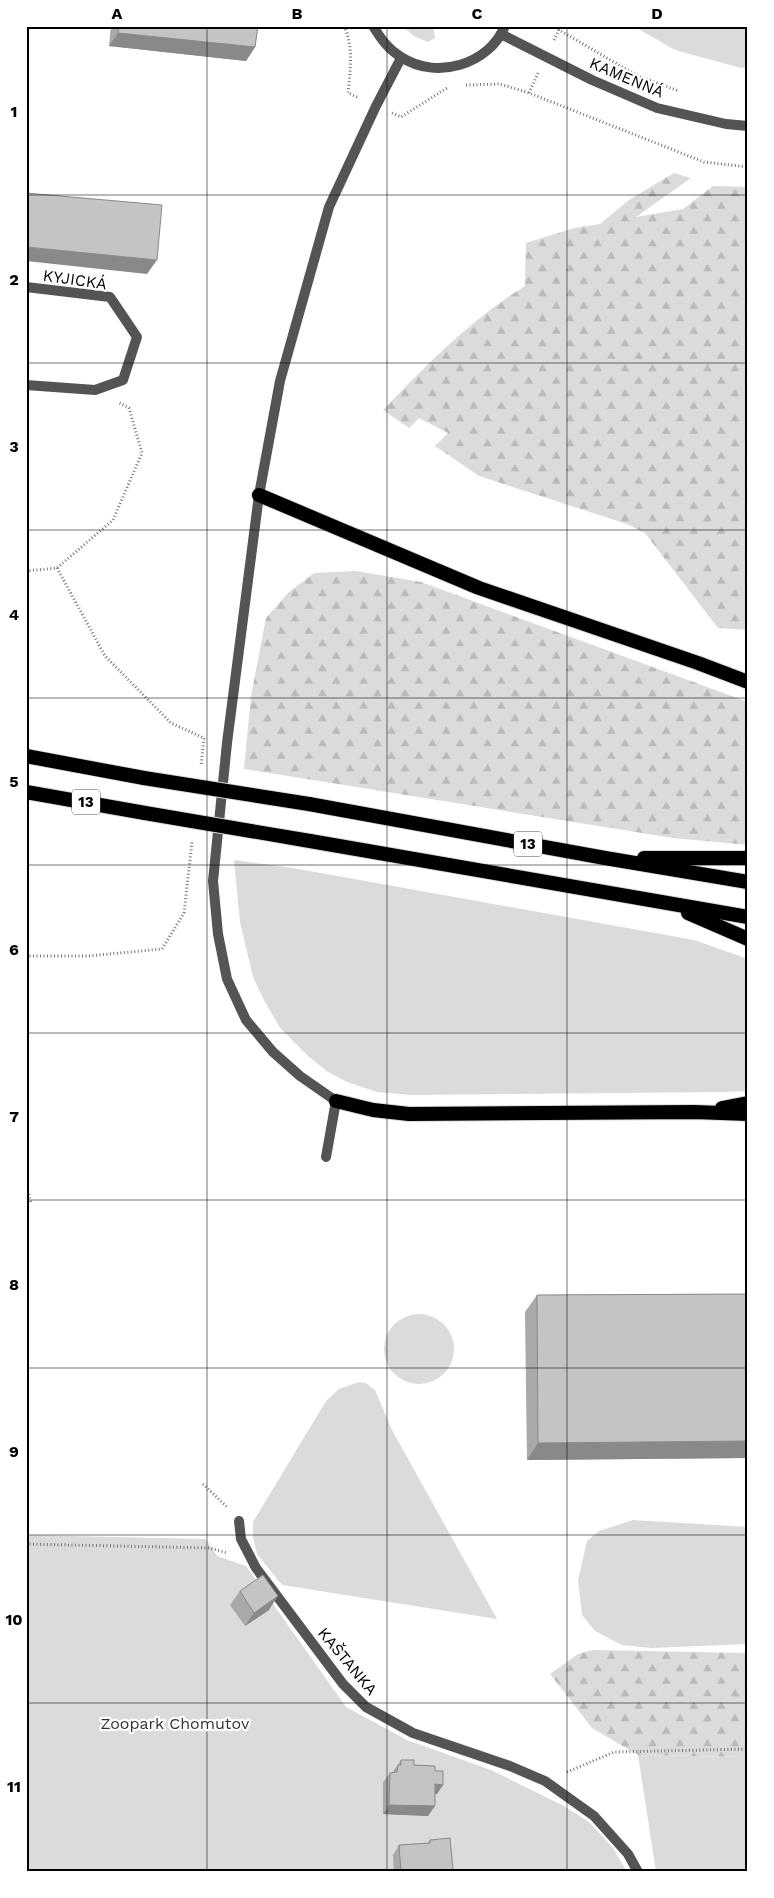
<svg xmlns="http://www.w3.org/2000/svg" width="774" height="1898" font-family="'Work Sans',sans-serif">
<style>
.green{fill:#dbdbdb}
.forest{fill:url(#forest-firs)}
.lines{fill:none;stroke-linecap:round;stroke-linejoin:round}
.trunk-casing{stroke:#dbdbdb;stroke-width:16}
.path{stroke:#767676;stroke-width:3;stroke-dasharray:1 2.5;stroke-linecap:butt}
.service{stroke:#545454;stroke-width:10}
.minor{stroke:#545454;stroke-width:10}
.tertiary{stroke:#545454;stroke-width:10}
.trunk{stroke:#000;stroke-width:14}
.trunk-bridge-casing{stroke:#dbdbdb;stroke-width:16;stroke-linecap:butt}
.trunk-bridge{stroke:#000;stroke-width:14}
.wall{fill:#a9a9a9}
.shaded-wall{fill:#898989}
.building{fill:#c4c4c4;stroke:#898989}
.grid{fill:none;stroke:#000;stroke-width:1;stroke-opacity:0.55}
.labels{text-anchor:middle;stroke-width:4.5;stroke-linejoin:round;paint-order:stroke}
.shield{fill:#fff;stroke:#4c4c4c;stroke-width:1}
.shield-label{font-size:15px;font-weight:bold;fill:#000}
.street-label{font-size:16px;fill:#000;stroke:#fff}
.park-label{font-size:16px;fill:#323232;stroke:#fff}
.neatline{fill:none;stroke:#000;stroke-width:2}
.grid-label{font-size:16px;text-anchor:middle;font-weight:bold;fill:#000}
</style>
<defs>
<pattern id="forest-firs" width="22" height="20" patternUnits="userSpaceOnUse" patternTransform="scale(1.25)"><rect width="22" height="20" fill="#dbdbdb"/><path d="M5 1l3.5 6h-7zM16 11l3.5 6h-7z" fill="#bababa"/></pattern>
</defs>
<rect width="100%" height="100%" fill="#fff"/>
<!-- green -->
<g class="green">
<polygon points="402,26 433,26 435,38 428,42 414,36"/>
<polygon points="633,26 748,26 748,67 741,68 675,50"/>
<polygon points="234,860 293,868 694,940 748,959 748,1091 721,1092 412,1095 377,1092 347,1082 328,1072 308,1056 280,1028 264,1000 253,977 240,922"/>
<circle cx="419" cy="1349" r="35"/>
<polygon points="359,1382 366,1383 375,1390 392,1430 497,1619 282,1585 257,1554 253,1537 253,1522 326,1401 339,1389"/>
<polygon points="633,1520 748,1527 748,1644 651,1648 622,1645 595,1631 582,1615 578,1580 587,1541 599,1531"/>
<polygon points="26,1535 206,1539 217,1556 246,1566 346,1707 407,1740 491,1770 564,1806 589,1822 613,1848 627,1872 26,1872"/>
<polygon points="638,1755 748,1757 748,1872 656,1872"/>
</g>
<!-- forest -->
<g class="forest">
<path d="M674,173L691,178L636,217L683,209L713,186L748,187V630L718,628L645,533L627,524L479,476L435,446L448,433L419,418L409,428L383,410C427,364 471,319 525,286L526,243L574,228L600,224L629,200Z"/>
<polygon points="356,571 421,582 748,702 748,845 673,838 244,769 251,696 266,618 289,592 314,573"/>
<polygon points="592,1650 748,1653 748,1757 638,1755 592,1728 550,1674 578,1654"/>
</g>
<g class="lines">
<!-- trunk casing -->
<g class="trunk-casing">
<g id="trunk">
<polyline points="259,495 479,588 698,663 748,682"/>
<polyline points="26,756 144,778"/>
<polyline points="26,792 145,813"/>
<polyline points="309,804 605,858 748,882"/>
<polyline points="310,841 748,917"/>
<polyline points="644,858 748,858"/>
<polyline points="688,913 748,939"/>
<polyline points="336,1101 373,1110 409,1114 694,1112 748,1114"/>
<polyline points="722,1108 748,1103"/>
</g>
</g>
<!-- path -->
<g class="path">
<path d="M344,26C354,47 350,71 348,93L359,98"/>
<polyline points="557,26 559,30 638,76 679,91"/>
<polyline points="554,40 559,30"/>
<polyline points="466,85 500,84 529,93 704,162 748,167"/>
<polyline points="529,93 538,73"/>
<polyline points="392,113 401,117 447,88"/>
<polyline points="57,568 105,656 171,723 204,738 201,766"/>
<polyline points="26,571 57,568 113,520 142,453 129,408 118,402"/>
<polyline points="26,956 88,956 162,949 184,913 192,842"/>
<polyline points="26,1184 31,1203"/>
<polyline points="203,1484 228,1508"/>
<polyline points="26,1544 210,1548 227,1553"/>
<polyline points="567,1772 614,1752 748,1749"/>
</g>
<!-- service -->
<g class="service">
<polyline points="326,1157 336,1101"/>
<polyline points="239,1521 241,1539 256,1568 343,1684 366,1707 413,1733 510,1766 545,1781 594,1816 628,1854 638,1872"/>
</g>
<!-- minor -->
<polyline class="minor" points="26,287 110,297 137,337 123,380 95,390 26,385"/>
<!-- tertiary -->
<g class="tertiary">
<path d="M373,26C381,39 388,49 401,57C436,80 489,65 505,26"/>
<polyline points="501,34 592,80 657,108 726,124 748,126"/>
<polyline points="336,1101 300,1076 273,1052 246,1020 227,979 218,934 213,881 227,743 259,495 280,381 329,207 376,106 401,58"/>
</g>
<!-- trunk -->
<use href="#trunk" class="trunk"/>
<!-- trunk-bridge casing -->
<g class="trunk-bridge-casing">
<g id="trunk-bridge">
<polyline points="144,778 309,804"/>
<polyline points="145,813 310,841"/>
</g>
</g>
<!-- trunk-bridge -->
<use href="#trunk-bridge" class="trunk-bridge"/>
</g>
<!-- wall -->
<g class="wall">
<polygon points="111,26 258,26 255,47 246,61 109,46"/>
<polygon points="748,1294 748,1458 527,1460 525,1312 537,1295"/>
<polygon points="240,1591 269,1610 245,1626 230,1605"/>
<polygon points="401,1760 414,1765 437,1794 435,1794 428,1816 383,1814 383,1782 390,1773 392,1773"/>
<polygon points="430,1840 453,1870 452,1872 394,1872 393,1855 399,1845 428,1843"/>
</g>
<!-- shaded-wall -->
<g class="shaded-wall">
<polygon points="118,33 255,47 246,61 109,46"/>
<polygon points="26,247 157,260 147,274 26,261"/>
<polygon points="748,1441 748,1458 527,1460 538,1443"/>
<polygon points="278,1596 269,1610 245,1626 254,1613"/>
<polygon points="435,1784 443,1785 437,1794 428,1794"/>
<polygon points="389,1805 435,1806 428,1816 383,1814"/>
<polygon points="453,1870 452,1872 431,1872"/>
</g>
<!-- building -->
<g class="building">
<polygon points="119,26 258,26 255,47 118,33"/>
<polygon points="26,193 162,205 157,260 26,247"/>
<polygon points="748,1294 748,1441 538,1443 537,1295"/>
<polygon points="263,1575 278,1596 254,1613 240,1591"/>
<polygon points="401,1760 414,1760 414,1765 435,1766 435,1771 443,1771 443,1785 435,1784 435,1806 389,1805 390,1773 397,1772 398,1765 401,1765"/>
<polygon points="450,1838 453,1870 431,1872 401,1872 399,1845 430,1843 430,1840"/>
</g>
<!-- grid -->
<path class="grid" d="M207,26V1872M387,26V1872M567,26V1872M26,195H748M26,363H748M26,530H748M26,698H748M26,865H748M26,1033H748M26,1200H748M26,1368H748M26,1535H748M26,1703H748"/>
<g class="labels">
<!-- shield labels -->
<g class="shield">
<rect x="72" y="789.5" width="28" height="25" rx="4"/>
<rect x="514" y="831.5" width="28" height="25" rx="4"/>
</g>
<g class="shield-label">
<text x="86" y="807">13</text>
<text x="528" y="849">13</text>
</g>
<!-- street labels -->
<g class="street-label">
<text transform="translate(627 77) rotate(23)" y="6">KAMENNÁ</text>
<text transform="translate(75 279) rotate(8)" y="6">KYJICKÁ</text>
<text transform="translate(348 1661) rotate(50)" y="6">KAŠTANKA</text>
</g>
<!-- park labels -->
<g class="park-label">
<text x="175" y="1729">Zoopark Chomutov</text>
</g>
</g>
<!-- border -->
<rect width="774" height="1898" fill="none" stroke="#ffffff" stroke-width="55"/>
<rect x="28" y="28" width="718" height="1842" class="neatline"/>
<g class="grid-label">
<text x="117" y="19">A</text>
<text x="297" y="19">B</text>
<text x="477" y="19">C</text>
<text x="657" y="19">D</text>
<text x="14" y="117">1</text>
<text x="14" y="285">2</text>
<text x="14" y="452">3</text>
<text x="14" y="620">4</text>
<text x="14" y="787">5</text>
<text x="14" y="955">6</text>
<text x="14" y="1122">7</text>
<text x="14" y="1290">8</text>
<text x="14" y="1457">9</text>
<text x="14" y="1625">10</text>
<text x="14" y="1792">11</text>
</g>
</svg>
